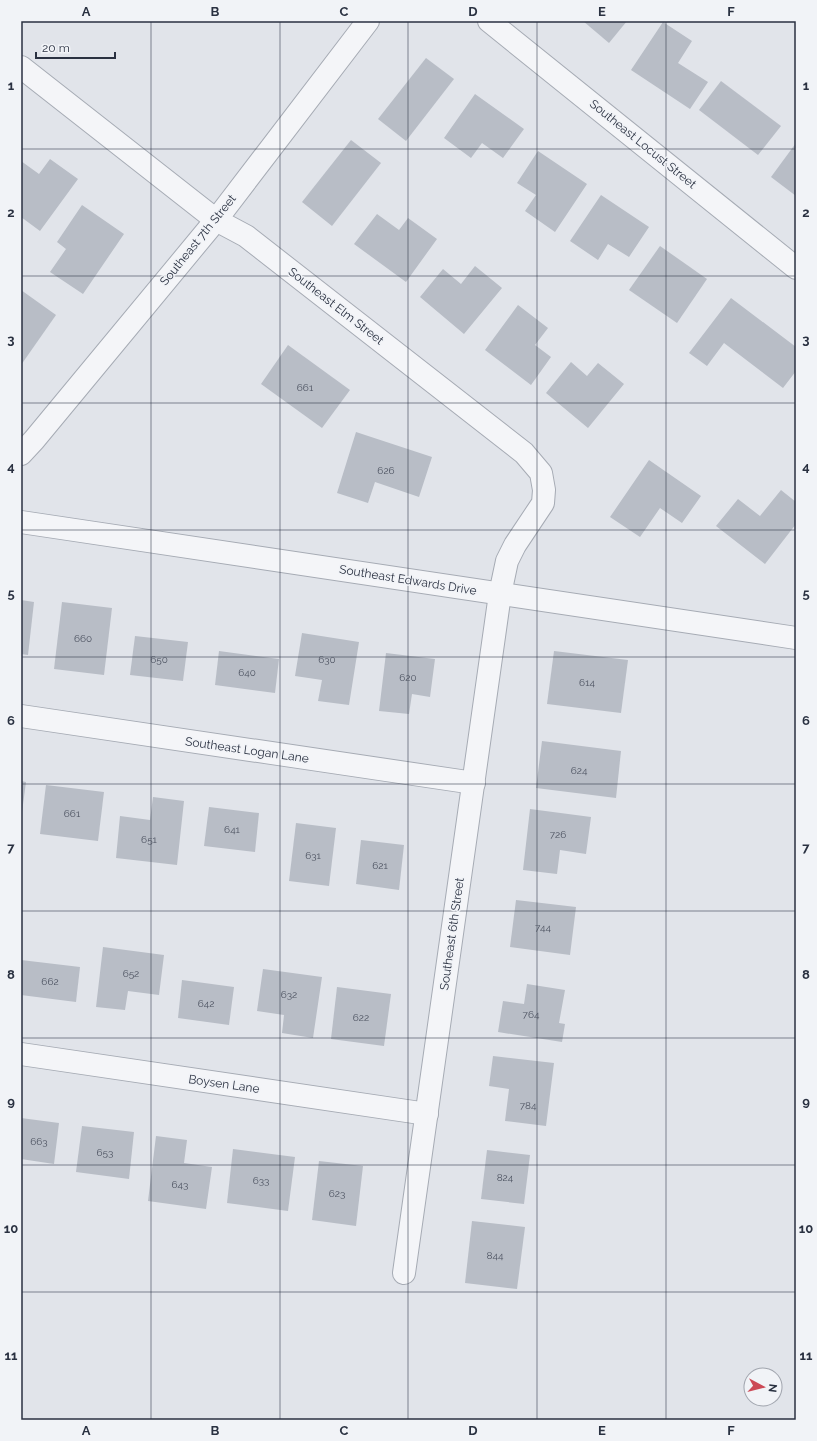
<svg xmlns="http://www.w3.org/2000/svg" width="817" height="1441" font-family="Raleway,sans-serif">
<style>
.building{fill:#b8bdc6}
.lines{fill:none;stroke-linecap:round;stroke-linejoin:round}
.minor-casing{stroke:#a6abb4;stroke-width:24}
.minor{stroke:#f4f5f8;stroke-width:22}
.grid{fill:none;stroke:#2a3141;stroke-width:1;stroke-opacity:0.55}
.labels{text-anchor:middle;stroke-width:3;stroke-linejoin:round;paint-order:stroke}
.number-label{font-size:10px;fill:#4e5462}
.street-label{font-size:12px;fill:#2a3141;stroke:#f1f3f7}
.neatline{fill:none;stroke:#2a3141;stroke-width:1.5}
.grid-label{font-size:13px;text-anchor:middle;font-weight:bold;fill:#2a3141}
</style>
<rect width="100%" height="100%" fill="#e1e4ea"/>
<!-- building -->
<g class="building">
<polygon points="583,21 627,21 609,43"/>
<polygon points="663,22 692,41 678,63 708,82 690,109 631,70"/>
<polygon points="426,58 454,79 406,141 378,119"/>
<polygon points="721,81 781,126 758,155 699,110"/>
<polygon points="475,94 524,129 503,158 482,143 471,158 444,138"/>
<polygon points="351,140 381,163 332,226 302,202"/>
<polygon points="796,143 796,196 771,177"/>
<polygon points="538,151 587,184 555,232 525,211 536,195 517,183"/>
<polygon points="50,159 78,179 40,231 21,217 21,161 39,174"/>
<polygon points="601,195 649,227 629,257 608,244 598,260 570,241"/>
<polygon points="82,205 124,234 83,294 50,272 66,249 57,242"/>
<polygon points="377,214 399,230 408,218 437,239 406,282 354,244"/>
<polygon points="660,246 707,279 677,323 629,290"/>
<polygon points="475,266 502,288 464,334 420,297 443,269 461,284"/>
<polygon points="21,290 56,315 21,365"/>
<polygon points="731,298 796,347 796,371 783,388 724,343 707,366 689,353"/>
<polygon points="518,305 548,328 535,345 551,357 531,385 485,350"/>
<polygon points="288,345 350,390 322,428 261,384"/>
<polygon points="571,362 587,376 598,363 624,384 588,428 546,393"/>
<polygon points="356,432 432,457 419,497 375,482 368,503 337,493"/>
<polygon points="649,460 701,496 682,523 660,508 640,537 610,517"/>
<polygon points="781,490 796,502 796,524 765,564 716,526 738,499 760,516"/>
<polygon points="21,600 34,602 28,655 21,654"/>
<polygon points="62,602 112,608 104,675 54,669"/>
<polygon points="302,633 359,642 349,705 318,701 322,680 295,676"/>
<polygon points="135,636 188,642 183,681 130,675"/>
<polygon points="219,651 279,659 275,693 215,685"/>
<polygon points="554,651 628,660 621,713 547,704"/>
<polygon points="386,653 435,659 430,697 412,694 409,714 379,711"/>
<polygon points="542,741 621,751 616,798 536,788"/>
<polygon points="21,781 26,782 22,812 21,812"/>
<polygon points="46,785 104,792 98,841 40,834"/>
<polygon points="153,797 184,801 177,865 116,858 120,816 150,820"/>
<polygon points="209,807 259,813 255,852 204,846"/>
<polygon points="530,809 591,817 586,854 560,850 557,874 523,870"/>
<polygon points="296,823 336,828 329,886 289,881"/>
<polygon points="361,840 404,845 399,890 356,884"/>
<polygon points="516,900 576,907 570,955 510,947"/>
<polygon points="103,947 164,955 159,995 128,991 125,1010 96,1007"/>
<polygon points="21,960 80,967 76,1002 21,995"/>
<polygon points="263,969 322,977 313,1038 282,1033 284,1015 257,1011"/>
<polygon points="182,980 234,987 229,1025 178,1018"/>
<polygon points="527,984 565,990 559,1023 565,1024 562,1042 498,1032 503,1001 524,1004"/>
<polygon points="337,987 391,994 384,1046 331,1039"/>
<polygon points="493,1056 554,1063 546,1126 505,1121 509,1089 489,1086"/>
<polygon points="21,1118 59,1123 54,1164 21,1159"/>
<polygon points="82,1126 134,1132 129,1179 76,1172"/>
<polygon points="156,1136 187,1140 184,1163 212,1167 206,1209 148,1201"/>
<polygon points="233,1149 295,1157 288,1211 227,1203"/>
<polygon points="487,1150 530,1155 524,1204 481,1199"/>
<polygon points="319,1161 363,1166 356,1226 312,1220"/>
<polygon points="472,1221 525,1227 517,1289 465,1283"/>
</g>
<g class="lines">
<!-- minor casing -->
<g class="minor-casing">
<g id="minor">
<polyline points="489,21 796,268"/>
<polyline points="21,67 216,220 246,236 524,453 541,473 544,490 543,503 515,545 507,561 500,594 404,1273"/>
<polyline points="21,454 34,440 216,220 368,21"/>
<polyline points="21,522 796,638"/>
<polyline points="21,716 474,783"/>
<polyline points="21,1054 427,1114"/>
</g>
</g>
<!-- minor -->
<use href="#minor" class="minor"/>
</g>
<!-- grid -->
<path class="grid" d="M151,21V1420M280,21V1420M408,21V1420M537,21V1420M666,21V1420M21,149H796M21,276H796M21,403H796M21,530H796M21,657H796M21,784H796M21,911H796M21,1038H796M21,1165H796M21,1292H796"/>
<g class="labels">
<!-- number labels -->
<g class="number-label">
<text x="305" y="391">661</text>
<text x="386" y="474">626</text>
<text x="83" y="642">660</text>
<text x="159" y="663">650</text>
<text x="327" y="663">630</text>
<text x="247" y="676">640</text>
<text x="408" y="681">620</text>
<text x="587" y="686">614</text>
<text x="579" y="774">624</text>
<text x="72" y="817">661</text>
<text x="232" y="833">641</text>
<text x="558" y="838">726</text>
<text x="149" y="843">651</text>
<text x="313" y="859">631</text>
<text x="380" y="869">621</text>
<text x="543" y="931">744</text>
<text x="131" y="977">652</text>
<text x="50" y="985">662</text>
<text x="289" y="998">632</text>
<text x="206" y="1007">642</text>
<text x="531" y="1018">764</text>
<text x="361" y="1021">622</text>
<text x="528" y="1109">784</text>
<text x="39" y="1145">663</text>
<text x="105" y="1156">653</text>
<text x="505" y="1181">824</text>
<text x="261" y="1184">633</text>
<text x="180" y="1188">643</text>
<text x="337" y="1197">623</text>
<text x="495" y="1259">844</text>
</g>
<!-- street labels -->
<g class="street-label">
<text transform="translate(643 144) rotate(39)" y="4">Southeast Locust Street</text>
<text transform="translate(198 240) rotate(-51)" y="4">Southeast 7th Street</text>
<text transform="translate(336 306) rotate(38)" y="4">Southeast Elm Street</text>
<text transform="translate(408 580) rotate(9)" y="4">Southeast Edwards Drive</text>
<text transform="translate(247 750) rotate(8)" y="4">Southeast Logan Lane</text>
<text transform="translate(452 934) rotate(-82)" y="4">Southeast 6th Street</text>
<text transform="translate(224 1084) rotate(8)" y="4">Boysen Lane</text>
</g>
</g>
<!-- border -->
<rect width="817" height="1441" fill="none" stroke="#f1f3f7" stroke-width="44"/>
<!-- north arrow -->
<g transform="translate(763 1387) rotate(97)"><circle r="19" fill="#f1f3f7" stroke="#a1a5ae"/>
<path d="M0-3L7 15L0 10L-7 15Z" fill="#cc4956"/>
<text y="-6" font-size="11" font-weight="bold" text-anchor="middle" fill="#2a3141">N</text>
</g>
<!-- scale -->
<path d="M36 52v6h79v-6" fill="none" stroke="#2a3141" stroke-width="2"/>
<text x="42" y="52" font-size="12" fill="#2a3141" stroke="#f1f3f7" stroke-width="3" paint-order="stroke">20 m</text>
<rect x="22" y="22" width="773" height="1397" class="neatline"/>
<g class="grid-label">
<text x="86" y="16">A</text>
<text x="215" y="16">B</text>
<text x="344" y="16">C</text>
<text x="473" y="16">D</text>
<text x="602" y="16">E</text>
<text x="731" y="16">F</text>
<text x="11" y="90">1</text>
<text x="806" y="90">1</text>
<text x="11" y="217">2</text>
<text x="806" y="217">2</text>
<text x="11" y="344">3</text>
<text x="806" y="344">3</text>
<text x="11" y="471">4</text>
<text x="806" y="471">4</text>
<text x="11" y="598">5</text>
<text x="806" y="598">5</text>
<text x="11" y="725">6</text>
<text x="806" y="725">6</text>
<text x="11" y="852">7</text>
<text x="806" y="852">7</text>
<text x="11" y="979">8</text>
<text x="806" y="979">8</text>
<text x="11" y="1106">9</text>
<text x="806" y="1106">9</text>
<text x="11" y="1233">10</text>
<text x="806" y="1233">10</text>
<text x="11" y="1360">11</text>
<text x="806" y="1360">11</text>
<text x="86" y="1435">A</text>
<text x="215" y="1435">B</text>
<text x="344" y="1435">C</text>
<text x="473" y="1435">D</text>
<text x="602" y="1435">E</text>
<text x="731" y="1435">F</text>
</g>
</svg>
